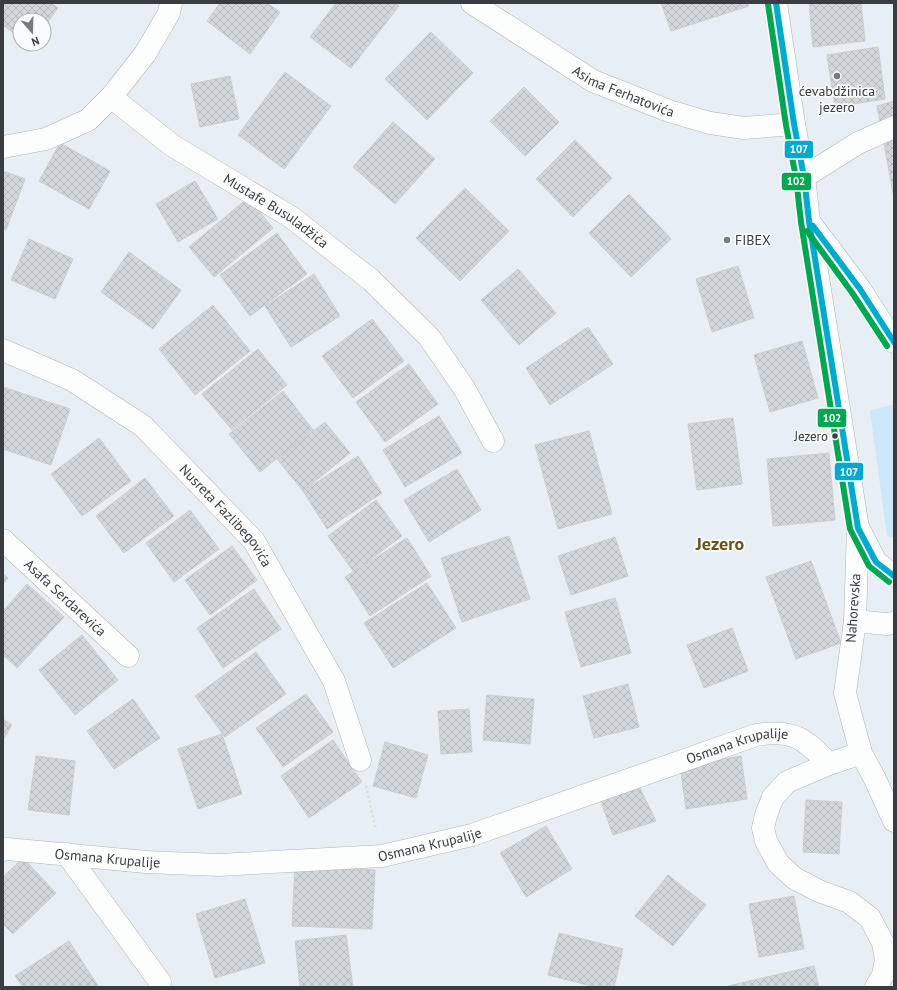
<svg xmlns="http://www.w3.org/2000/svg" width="897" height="990" font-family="'PT Sans',sans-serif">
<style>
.grass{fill:#cce6fa}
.building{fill:url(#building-cross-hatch);stroke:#c8cdd1}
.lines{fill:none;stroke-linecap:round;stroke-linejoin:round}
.minor-casing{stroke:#aeb2b6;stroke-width:23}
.path{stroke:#dadbdd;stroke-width:2.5;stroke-dasharray:2 3;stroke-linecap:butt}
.minor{stroke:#fcfdfd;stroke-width:22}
.bus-1-casing{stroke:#f9fcfd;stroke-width:9}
.bus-2-casing{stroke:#f9fcfd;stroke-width:9}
.bus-1{stroke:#00a9ce;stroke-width:6}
.bus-2{stroke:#00a651;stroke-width:6}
.poi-dot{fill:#767b80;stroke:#f9fcfd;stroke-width:1.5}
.bus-dot{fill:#393d41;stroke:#f9fcfd;stroke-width:1.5}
.labels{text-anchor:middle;stroke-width:3.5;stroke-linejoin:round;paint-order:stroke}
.bus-label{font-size:13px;fill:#393d41;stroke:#f9fcfd;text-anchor:end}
.street-label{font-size:14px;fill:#393d41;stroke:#f9fcfd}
.poi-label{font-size:14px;fill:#393d41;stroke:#f9fcfd}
.district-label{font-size:18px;font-weight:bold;fill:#675317;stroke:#f9fcfd}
.line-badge{stroke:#f9fcfd;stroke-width:1.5}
.badge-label{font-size:11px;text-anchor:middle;font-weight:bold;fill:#fff}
</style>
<defs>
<pattern id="building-cross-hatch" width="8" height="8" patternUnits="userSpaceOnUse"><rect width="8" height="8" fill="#d1d7da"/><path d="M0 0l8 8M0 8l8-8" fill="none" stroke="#b4b9bc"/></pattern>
</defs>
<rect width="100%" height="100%" fill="#e8eff4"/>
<!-- grass -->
<polygon class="grass" points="894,404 894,538 887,536 870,411"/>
<!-- building -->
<g class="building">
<polygon points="3,3 51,3 58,8 44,27 44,20 20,20 20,38 3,25"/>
<polygon points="220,3 267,3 280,12 250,54 207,21"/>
<polygon points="336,3 395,3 399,6 351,68 310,37"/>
<polygon points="661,3 748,3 749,6 671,31"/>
<polygon points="809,3 861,3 865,41 813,47"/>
<polygon points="431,32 473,73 427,120 385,79"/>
<polygon points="878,47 885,99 835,107 827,55"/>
<polygon points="285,72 331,106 284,169 238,135"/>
<polygon points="230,76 239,119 200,127 191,84"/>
<polygon points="524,87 559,122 525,156 490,121"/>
<polygon points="894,101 894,198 877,106"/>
<polygon points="393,122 435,159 395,204 353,167"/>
<polygon points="575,140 612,178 573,217 536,179"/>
<polygon points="60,143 110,171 89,209 39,181"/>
<polygon points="3,171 25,179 6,230 3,228"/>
<polygon points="195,181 218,219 178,242 156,204"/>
<polygon points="465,188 509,231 460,281 416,238"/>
<polygon points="629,194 671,239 631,277 589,233"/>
<polygon points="248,198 273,228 214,277 189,247"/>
<polygon points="277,233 307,274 250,316 220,275"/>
<polygon points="29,239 73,259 55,299 11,280"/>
<polygon points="129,252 181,290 153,329 101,292"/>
<polygon points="738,266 754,318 712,332 696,279"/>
<polygon points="518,269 556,313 519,345 481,300"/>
<polygon points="314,274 340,316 291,347 265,306"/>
<polygon points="213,305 250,351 195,395 159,349"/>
<polygon points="372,319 404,361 353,398 322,356"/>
<polygon points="588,327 613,364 550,405 526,368"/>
<polygon points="802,341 818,398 770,412 754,355"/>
<polygon points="258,349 287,385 232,430 202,394"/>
<polygon points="409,364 438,404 385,442 356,402"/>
<polygon points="3,387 70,409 51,465 3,449"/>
<polygon points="283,391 313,430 260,472 229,434"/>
<polygon points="439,416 462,453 405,487 383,450"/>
<polygon points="733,418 742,484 697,490 688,424"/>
<polygon points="325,422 350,453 303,491 277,459"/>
<polygon points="589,431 612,514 558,529 535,445"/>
<polygon points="99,438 131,481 82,516 51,474"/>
<polygon points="829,453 835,520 773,526 767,459"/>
<polygon points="358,456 382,493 327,529 303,491"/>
<polygon points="457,469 481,510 429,542 404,500"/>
<polygon points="145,478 174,516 124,553 96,516"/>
<polygon points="376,500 402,536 354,572 328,536"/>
<polygon points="190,510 219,549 174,582 146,543"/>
<polygon points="509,536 530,599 462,622 441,558"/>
<polygon points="615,537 628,576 571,595 558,556"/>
<polygon points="407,538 431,576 370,616 345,577"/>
<polygon points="232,546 257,580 210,615 185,580"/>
<polygon points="811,561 841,643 796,659 766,577"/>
<polygon points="3,573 8,578 3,584"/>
<polygon points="427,583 456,628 393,668 364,623"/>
<polygon points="27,584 64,617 17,668 3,655 3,611"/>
<polygon points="254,589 281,629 223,668 197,628"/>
<polygon points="615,598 631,653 581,667 565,612"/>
<polygon points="732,628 748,671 704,688 687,645"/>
<polygon points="82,635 118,680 75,715 39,670"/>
<polygon points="256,652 286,694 225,737 195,696"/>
<polygon points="628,684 639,727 594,738 583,696"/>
<polygon points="306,694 333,732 283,767 256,728"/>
<polygon points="487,695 534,699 530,744 483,740"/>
<polygon points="133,699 160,738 114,769 87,731"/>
<polygon points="469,709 472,752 441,754 438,711"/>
<polygon points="3,719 12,725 3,740"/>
<polygon points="222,734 242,794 198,809 178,749"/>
<polygon points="333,740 362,782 309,818 281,776"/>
<polygon points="385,742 428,755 416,798 373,786"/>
<polygon points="36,756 75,761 69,815 28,810"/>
<polygon points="741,756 747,799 686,809 680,766"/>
<polygon points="637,782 656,821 613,835 600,799"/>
<polygon points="806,800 842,802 839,854 803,852"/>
<polygon points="546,826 572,869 526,897 500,853"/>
<polygon points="23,858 56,893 13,934 3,924 3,877"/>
<polygon points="295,865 375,870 372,929 292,926"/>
<polygon points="668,875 706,905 673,946 635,916"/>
<polygon points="794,896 804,949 759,957 749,904"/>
<polygon points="245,899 265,963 215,978 196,914"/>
<polygon points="559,933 623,949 614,987 595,987 548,975"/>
<polygon points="346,935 353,987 300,987 295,941"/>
<polygon points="69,941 98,986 23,987 15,976"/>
<polygon points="814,966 819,987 728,987 728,986"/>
</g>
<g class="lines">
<!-- minor casing -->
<g class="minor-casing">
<g id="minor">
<path id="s1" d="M472,3L593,81L669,111L710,123L744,128L794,124"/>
<polyline points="776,3 794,124 804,177 809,221 858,528 855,621 845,693 861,753 875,779 894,821"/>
<polyline points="111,97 145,54 169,13 171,3"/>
<path id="s2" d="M3,147L46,139L88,120L111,97L173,146L291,217L371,280L429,337L464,388L493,441"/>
<polyline points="804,177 858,143 894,127"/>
<polyline points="811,224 860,289 894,342"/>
<path id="s3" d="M3,350L72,380L143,426L254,541L334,681L360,760"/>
<polyline points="859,529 876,562 894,576"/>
<path id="s4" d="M3,540L128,656"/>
<polyline points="855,621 886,624 894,623"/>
<polyline points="861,753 829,764 787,782 773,797 766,815 763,828 766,841 778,863 794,878 819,891 849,902 870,918 883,943 886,959 883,975 876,987"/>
<path id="s5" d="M3,850L7,849L146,862L219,865L382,856L472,835L756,735C793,729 804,738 829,764"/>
<polyline points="67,854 160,982"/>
</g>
</g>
<!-- path -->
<polyline class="path" points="366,786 376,830"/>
<!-- minor -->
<use href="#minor" class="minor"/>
<!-- bus-1 casing -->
<g class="bus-1-casing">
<g id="bus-1">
<polyline points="776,3 794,124 804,177 809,221 858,528 876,562 894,576"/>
<polyline points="813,226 860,289 894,342"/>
</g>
</g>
<!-- bus-2 casing -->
<g class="bus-2-casing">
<g id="bus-2">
<polyline points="768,4 786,125 796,178 801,222 850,529 869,566 889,582"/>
<polyline points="807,231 853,294 887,346"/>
</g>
</g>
<!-- bus-1 -->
<use href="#bus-1" class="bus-1"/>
<!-- bus-2 -->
<use href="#bus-2" class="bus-2"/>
</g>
<!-- markers -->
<g class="poi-dot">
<circle cx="837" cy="76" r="4"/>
<circle cx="727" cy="240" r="4"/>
</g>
<circle class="bus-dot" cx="835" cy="436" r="3.5"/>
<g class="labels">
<!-- bus labels -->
<g class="bus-label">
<text x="828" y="441">Jezero</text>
</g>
<!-- street labels -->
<g class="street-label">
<text dy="5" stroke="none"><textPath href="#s1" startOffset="176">Asima Ferhatovića</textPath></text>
<text dy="5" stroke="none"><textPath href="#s2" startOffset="323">Mustafe Busuladžića</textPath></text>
<text dy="5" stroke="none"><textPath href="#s3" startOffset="282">Nusreta Fazlibegovića</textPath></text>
<text dy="5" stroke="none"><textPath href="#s4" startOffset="85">Asafa Serdarevića</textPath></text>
<text transform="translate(853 608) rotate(-86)" y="5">Nahorevska</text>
<text dy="5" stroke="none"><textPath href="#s5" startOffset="753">Osmana Krupalije</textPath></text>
<text dy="5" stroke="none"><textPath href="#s5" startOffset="429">Osmana Krupalije</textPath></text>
<text dy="5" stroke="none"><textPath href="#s5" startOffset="105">Osmana Krupalije</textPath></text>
</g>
<!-- poi labels -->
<g class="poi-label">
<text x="837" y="96">ćevabdžinica<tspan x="837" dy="16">jezero</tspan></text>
<text x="735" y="245" text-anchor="start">FIBEX</text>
</g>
<!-- district labels -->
<g class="district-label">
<text x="720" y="550">Jezero</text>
</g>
</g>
<g class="line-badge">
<rect x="784" y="140" width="30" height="19" rx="4" fill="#00a9ce"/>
<rect x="781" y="172" width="31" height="19" rx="4" fill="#00a651"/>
<rect x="817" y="408" width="30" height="20" rx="4" fill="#00a651"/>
<rect x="834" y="462" width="30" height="19" rx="4" fill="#00a9ce"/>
</g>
<g class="badge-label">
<text x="799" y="153">107</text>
<text x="796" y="185">102</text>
<text x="832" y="422">102</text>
<text x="849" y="476">107</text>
</g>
<!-- border -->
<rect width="897" height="990" fill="none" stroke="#393d41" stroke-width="8"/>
<!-- north arrow -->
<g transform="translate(32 32) rotate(160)"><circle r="19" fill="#f9fcfd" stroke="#acb0b2"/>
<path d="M0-3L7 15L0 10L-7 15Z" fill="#767b80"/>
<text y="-6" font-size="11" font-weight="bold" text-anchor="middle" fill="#393d41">N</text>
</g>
</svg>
